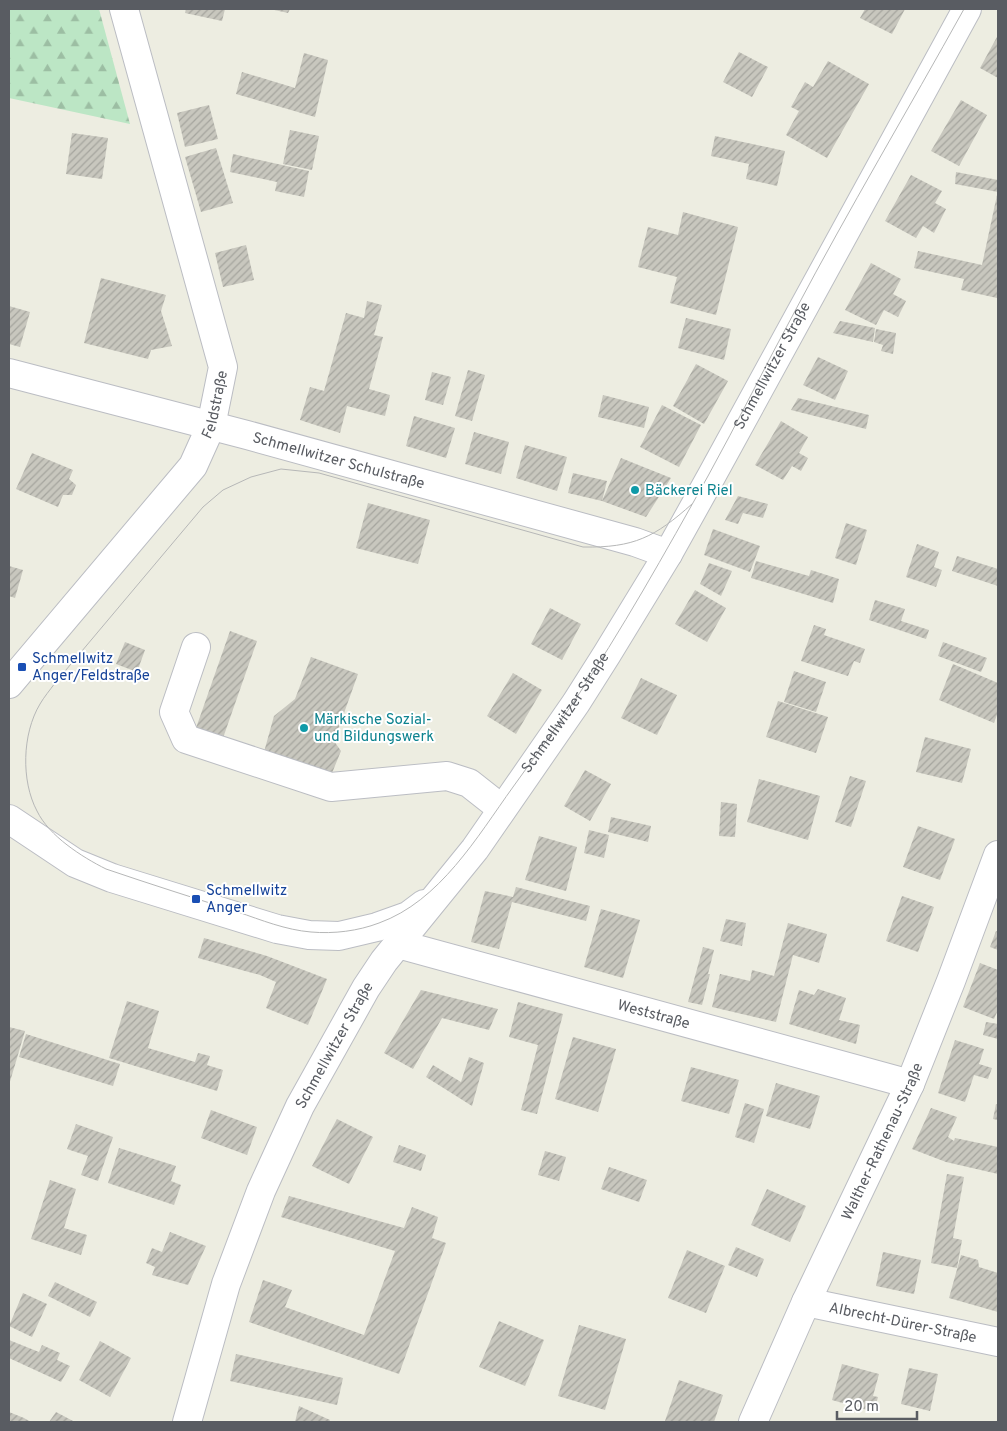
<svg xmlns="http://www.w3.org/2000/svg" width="1007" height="1431" font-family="Overpass,sans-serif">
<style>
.forest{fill:url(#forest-firs)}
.building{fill:url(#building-hatch)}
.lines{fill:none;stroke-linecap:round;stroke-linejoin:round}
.minor-casing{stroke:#bbbdc3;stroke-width:30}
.minor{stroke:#fff;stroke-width:28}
.tram{stroke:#b6b7b7;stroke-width:1}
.culture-dot{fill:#0f9aa8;stroke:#fff;stroke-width:2}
.transit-dot{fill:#1a4fb4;stroke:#fff;stroke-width:2}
.labels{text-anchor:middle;stroke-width:4;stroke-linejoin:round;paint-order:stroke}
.street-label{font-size:15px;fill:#595c62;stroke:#fff}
.culture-label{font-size:15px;fill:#0d838f;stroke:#fff;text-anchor:start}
.transit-label{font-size:15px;fill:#164399;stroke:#fff;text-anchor:start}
</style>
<defs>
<pattern id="forest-firs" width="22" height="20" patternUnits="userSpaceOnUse" patternTransform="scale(1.25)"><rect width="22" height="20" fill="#bce6c5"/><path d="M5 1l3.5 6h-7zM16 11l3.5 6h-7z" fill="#9cbea3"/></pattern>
<pattern id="building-hatch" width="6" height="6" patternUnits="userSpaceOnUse" patternTransform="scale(1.25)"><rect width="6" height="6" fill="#c8c7be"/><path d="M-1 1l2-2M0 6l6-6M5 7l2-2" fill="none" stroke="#a5a59e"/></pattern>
</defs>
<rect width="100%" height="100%" fill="#edede1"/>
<!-- forest -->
<polygon class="forest" points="9,9 99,9 130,124 9,98"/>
<!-- building -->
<g class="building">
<polygon points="186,9 225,9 222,21 185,13"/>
<polygon points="270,9 290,9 288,13"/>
<polygon points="865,9 905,9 892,34 860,18"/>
<polygon points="998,35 998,78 980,68"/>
<polygon points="739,52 768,67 752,97 723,82"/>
<polygon points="304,53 328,60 315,117 236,94 242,72 295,88"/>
<polygon points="828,61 869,84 827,158 786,135 799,111 791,107 805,82 813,87"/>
<polygon points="961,100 987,115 959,166 931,151"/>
<polygon points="209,105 218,139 185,147 177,113"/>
<polygon points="290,130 319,136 312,170 283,164"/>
<polygon points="72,133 108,138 102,179 66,174"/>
<polygon points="715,136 785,151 777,186 746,179 749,164 711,156"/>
<polygon points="216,148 233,203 201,212 185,157"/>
<polygon points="233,154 309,171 304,197 275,191 277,182 230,172"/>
<polygon points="956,172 998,180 998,192 955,184"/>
<polygon points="911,175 942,191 935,203 946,209 934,233 923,226 916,238 885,221"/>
<polygon points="997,195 997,298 961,290 964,279 914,268 918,251 982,265"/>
<polygon points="683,212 738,227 716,315 670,303 677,277 638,267 648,227 678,235"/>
<polygon points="246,245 254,280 223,287 215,253"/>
<polygon points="871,263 901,279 893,294 906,301 898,317 884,310 876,325 845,310"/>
<polygon points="101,278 166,295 161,311 172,346 151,350 148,359 84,343"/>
<polygon points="367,301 382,305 374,335 383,337 369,389 390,395 385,416 347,406 340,433 300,420 310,387 324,391 346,313 364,318"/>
<polygon points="9,306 30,312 20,347 9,344"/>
<polygon points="686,318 731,329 724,360 678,348"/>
<polygon points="840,321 875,328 873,342 833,333"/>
<polygon points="876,329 896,333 893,354 881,351 883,345 874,342"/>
<polygon points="818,357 848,371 835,400 803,385"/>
<polygon points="696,364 728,381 704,424 673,406"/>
<polygon points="468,370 485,375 472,421 455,416"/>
<polygon points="432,372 451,377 443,405 425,400"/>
<polygon points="603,395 649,407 644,428 598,417"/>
<polygon points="798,398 869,415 866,429 791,410"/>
<polygon points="662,405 701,425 679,467 640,447"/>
<polygon points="414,416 455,428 446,458 406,446"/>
<polygon points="781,421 808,437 799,453 808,458 801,471 792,466 783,480 755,465"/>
<polygon points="474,432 509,442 501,474 465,464"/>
<polygon points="525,445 567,457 557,491 516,478"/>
<polygon points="32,453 73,470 69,479 76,485 72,495 63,495 58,507 16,489"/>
<polygon points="621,458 671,478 646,517 602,501"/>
<polygon points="573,473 607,481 602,501 568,493"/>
<polygon points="738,496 768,504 763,518 743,513 738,524 725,520"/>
<polygon points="368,503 430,520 418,564 356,548"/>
<polygon points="846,523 867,530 856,565 835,558"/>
<polygon points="713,529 760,546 750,572 704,555"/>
<polygon points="917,544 939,552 934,567 942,570 936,587 906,577"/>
<polygon points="957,556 998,569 998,586 952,571"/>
<polygon points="756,561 809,576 811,570 839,579 833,603 751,578"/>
<polygon points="709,563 732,571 721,596 700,584"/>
<polygon points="9,566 23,570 15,598 9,596"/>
<polygon points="695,590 726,608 707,642 675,624"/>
<polygon points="875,600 905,609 901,621 929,630 926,639 869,620"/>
<polygon points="550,608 581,624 562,660 531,644"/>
<polygon points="814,625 826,629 824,635 865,649 860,663 854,661 848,676 801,661"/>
<polygon points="230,631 257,641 223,738 196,728"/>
<polygon points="125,642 145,650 137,672 116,664"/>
<polygon points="943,642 987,658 981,672 938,656"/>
<polygon points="311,657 358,674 334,741 341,751 330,778 264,752 274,716 295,699"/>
<polygon points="953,664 998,683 998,712 994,723 939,700"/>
<polygon points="794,671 826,682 816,712 784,702"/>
<polygon points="513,673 542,690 516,734 487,716"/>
<polygon points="641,678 677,695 657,735 621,718"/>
<polygon points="778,701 828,717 816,753 766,737"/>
<polygon points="925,737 971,749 962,783 916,772"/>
<polygon points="585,770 611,784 590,821 564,806"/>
<polygon points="850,776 866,781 851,827 835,822"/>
<polygon points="759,779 820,796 808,840 747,822"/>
<polygon points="721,802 737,804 735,837 719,836"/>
<polygon points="611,817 651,826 648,842 608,832"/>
<polygon points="918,826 955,839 940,880 903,867"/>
<polygon points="589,830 609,835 604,858 584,853"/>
<polygon points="539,836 577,847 566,891 525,880"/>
<polygon points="516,887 590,906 586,921 512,902 499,949 471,942 485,891 513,897"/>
<polygon points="902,896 934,907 918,952 886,941"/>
<polygon points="601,909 640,920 623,978 584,967"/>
<polygon points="726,919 746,923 742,946 720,941"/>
<polygon points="788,923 827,934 819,963 793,955 776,1022 712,1007 720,974 750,981 752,970 774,976"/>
<polygon points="996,931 998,932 998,950 990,947"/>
<polygon points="204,938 267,956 327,979 308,1025 266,1008 276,982 260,975 198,958"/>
<polygon points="703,947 714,950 708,974 710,974 702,1005 688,1002"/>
<polygon points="980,963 998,970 998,1010 994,1019 963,1007"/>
<polygon points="818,989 846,998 839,1020 860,1025 856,1044 789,1024 799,990 814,995"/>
<polygon points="421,990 498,1009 489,1030 442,1018 413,1069 384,1053"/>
<polygon points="127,1001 159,1011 148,1048 195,1062 198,1053 210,1056 207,1065 223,1070 217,1091 109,1058"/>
<polygon points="518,1002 563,1014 537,1114 521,1110 538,1045 509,1037"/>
<polygon points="986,1022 998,1024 998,1039 983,1035"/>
<polygon points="9,1027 25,1031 9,1085"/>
<polygon points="26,1034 120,1064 113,1086 19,1057"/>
<polygon points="573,1037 616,1049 598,1112 555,1099"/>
<polygon points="955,1040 984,1049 979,1064 992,1068 988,1079 974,1075 965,1102 938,1093"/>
<polygon points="469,1057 484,1063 472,1106 426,1077 433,1065 461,1082"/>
<polygon points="691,1067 739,1080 729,1114 681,1101"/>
<polygon points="776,1083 820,1096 810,1129 766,1116"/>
<polygon points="745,1103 764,1109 754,1143 735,1137"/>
<polygon points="996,1104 998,1105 998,1120 993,1119"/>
<polygon points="931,1108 957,1117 948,1137 954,1141 955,1138 998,1147 998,1174 946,1162 912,1149"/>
<polygon points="211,1110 257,1127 247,1155 201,1138"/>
<polygon points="337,1119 373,1137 349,1184 312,1166"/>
<polygon points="76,1124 113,1137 98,1181 81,1175 88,1156 67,1149"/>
<polygon points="399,1145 426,1155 421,1171 393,1162"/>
<polygon points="119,1148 176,1166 171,1181 181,1185 174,1205 108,1183"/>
<polygon points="545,1151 566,1157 559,1181 538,1175"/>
<polygon points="609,1167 647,1180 639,1202 601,1189"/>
<polygon points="947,1174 964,1177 953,1238 962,1240 957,1268 931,1263"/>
<polygon points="50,1180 76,1189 64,1228 87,1235 81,1255 31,1239"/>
<polygon points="767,1189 806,1206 790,1242 751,1225"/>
<polygon points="289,1196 404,1228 412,1207 438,1217 432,1238 446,1243 399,1374 249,1322 263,1280 292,1290 285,1307 364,1335 395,1251 281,1217"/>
<polygon points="170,1232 206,1246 188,1285 152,1275 155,1267 146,1263 152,1248 162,1252"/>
<polygon points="736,1247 764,1259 757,1277 728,1265"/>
<polygon points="687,1250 725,1266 706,1313 668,1298"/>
<polygon points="883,1252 921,1260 914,1294 876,1286"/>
<polygon points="961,1255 978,1260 979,1267 998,1273 998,1312 949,1298"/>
<polygon points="55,1282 97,1302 90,1317 48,1296"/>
<polygon points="23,1293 47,1304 32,1337 9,1326"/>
<polygon points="499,1321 544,1340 525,1386 479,1367"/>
<polygon points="579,1325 626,1339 605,1410 558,1396"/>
<polygon points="9,1340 39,1352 42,1345 60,1353 57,1360 70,1366 61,1382 9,1358"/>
<polygon points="100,1341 131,1358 110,1397 79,1380"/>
<polygon points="236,1354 343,1378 337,1405 230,1381"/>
<polygon points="842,1364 879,1374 873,1396 878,1397 874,1412 832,1400"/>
<polygon points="909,1368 938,1374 930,1411 901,1404"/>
<polygon points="679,1380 723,1395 714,1422 670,1422 665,1421"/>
<polygon points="299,1406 330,1420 329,1422 295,1422"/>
<polygon points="9,1412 24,1418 31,1422 9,1422"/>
<polygon points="56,1412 75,1422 49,1422"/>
</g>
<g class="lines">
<!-- minor casing -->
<g class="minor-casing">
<g id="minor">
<path id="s1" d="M9,373L247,435L635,542L668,554"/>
<polyline points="196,647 174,712 186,739 331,787 447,776 469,783 502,809"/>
<path id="s2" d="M9,684L193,466L211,426L223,367L124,9"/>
<polyline points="9,819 75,863 112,878 277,929 309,935 339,936 377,927 408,916 424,904"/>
<path id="s3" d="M398,944L910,1084"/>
<path id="s4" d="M806,1302L998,1342"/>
<path id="s5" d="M187,1422L226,1284L261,1191L300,1106L366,988L384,961L475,849L576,703L607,654L668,554L712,475L967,9"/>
<path id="s6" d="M753,1422L806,1302L910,1084L951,981L998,855"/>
</g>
</g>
<!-- minor -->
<use href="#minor" class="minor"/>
<!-- tram -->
<path class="tram" id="s7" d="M692,504C655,537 634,548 583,547L319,473L281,469L251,477L223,490L203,507L55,683C50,690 44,697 40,704C22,734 21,781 37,811C49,836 82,857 106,869C150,884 194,898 238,912C261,920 286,930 311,932C334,934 358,931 379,923C440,901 477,837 513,787C533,759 554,731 573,703C622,630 665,553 708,476C738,422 765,366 795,311C849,209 908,110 964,9"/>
</g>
<!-- markers -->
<g class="culture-dot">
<circle cx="635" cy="490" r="5"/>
<circle cx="304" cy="728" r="5"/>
</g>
<g class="transit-dot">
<rect x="17" y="662" width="10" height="10" rx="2.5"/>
<rect x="191" y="894" width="10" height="10" rx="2.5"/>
</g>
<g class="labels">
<!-- street labels -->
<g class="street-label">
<text dy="5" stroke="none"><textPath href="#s5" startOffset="1216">Schmellwitzer Straße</textPath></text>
<text dy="5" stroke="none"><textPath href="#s2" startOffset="351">Feldstraße</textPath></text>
<text dy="5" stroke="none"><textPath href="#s1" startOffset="341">Schmellwitzer Schulstraße</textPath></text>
<text dy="5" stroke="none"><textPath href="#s7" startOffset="1549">Schmellwitzer Straße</textPath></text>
<text dy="5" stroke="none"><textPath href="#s3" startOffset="265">Weststraße</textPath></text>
<text dy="5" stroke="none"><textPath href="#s5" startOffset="406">Schmellwitzer Straße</textPath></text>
<text dy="5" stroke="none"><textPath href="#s6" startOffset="309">Walther-Rathenau-Straße</textPath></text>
<text dy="5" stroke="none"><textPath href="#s4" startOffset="99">Albrecht-Dürer-Straße</textPath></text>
</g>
<!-- culture labels -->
<g class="culture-label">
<text x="645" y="495">Bäckerei Riel</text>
<text x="314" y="724">Märkische Sozial-<tspan x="314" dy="17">und Bildungswerk</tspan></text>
</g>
<!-- transit labels -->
<g class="transit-label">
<text x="32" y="663">Schmellwitz<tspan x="32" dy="17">Anger/Feldstraße</tspan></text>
<text x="206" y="895">Schmellwitz<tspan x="206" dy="17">Anger</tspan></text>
</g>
</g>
<!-- border -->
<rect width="1007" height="1431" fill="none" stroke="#595c62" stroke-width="20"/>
<!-- scale -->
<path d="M837 1411v8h80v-8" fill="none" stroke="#595c62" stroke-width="2.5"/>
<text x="844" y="1411" font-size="15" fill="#595c62" stroke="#ffffff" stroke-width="4" paint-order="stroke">20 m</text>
</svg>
